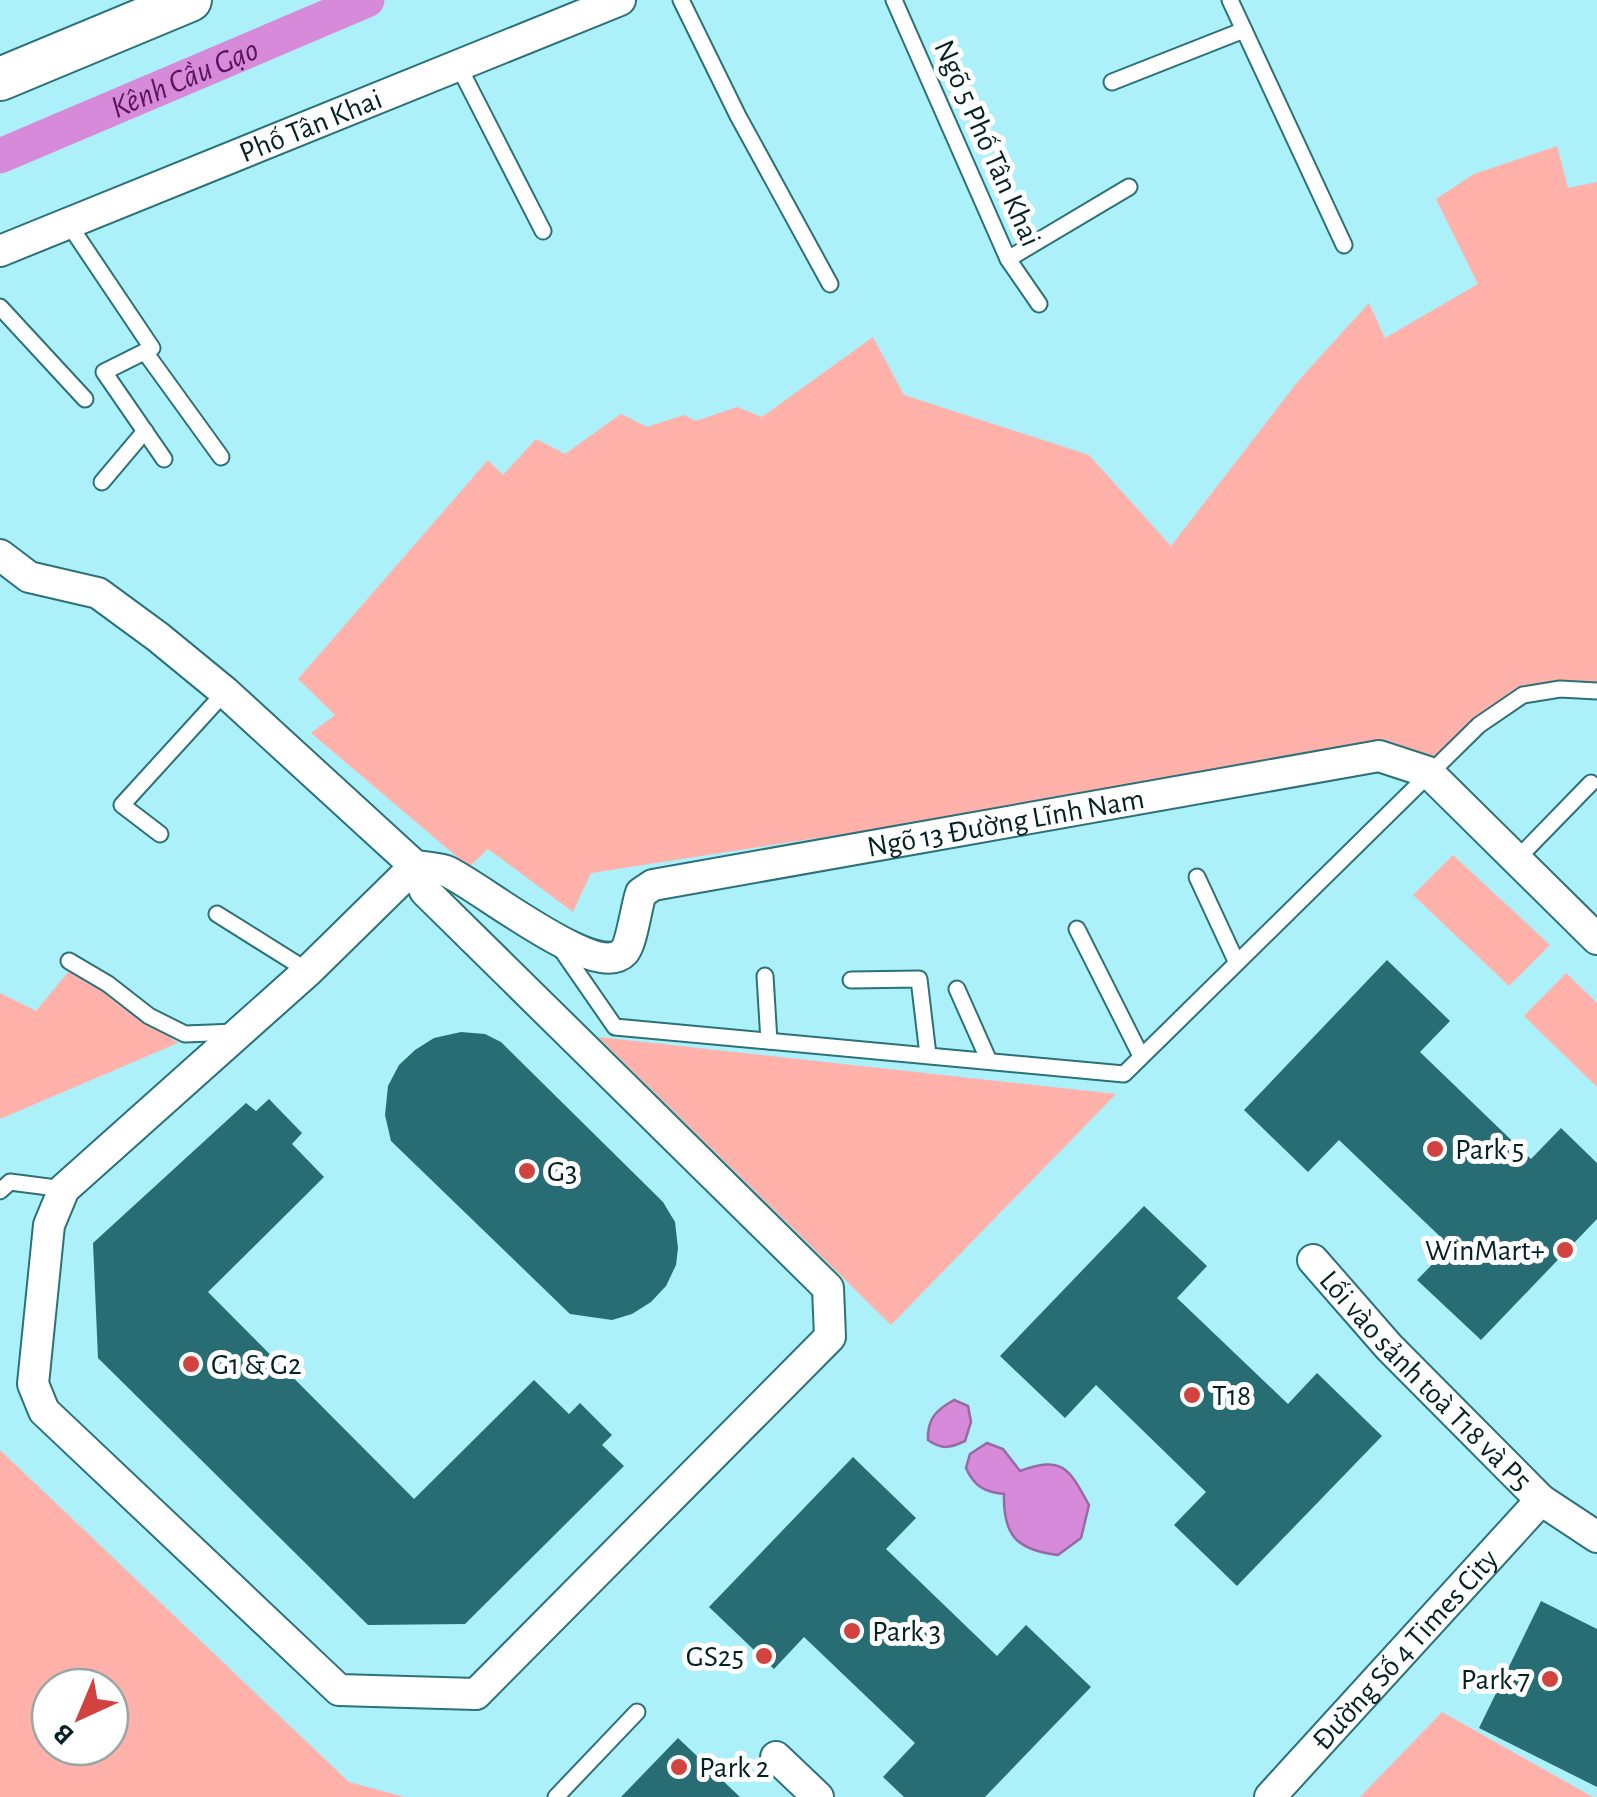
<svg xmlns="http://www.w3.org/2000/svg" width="1597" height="1797" font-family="'Alegreya Sans',sans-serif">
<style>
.green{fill:#ffb1aa;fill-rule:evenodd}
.water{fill:#d68ad9;stroke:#976aa3;stroke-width:2.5}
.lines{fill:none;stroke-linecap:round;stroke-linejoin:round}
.canal{stroke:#d68ad9;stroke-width:35}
.building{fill:#286d74}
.lane-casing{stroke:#2c7178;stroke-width:19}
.street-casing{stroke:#2c7178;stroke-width:34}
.secondary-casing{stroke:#2c7178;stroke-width:46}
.lane{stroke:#fff;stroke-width:15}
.street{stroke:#fff;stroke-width:30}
.secondary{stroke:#fff;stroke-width:42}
.poi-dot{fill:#d24340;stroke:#fff;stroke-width:4}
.labels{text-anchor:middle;stroke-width:10;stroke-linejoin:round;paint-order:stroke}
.street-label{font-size:30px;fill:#042124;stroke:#fff}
.poi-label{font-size:30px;fill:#042124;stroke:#fff;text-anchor:start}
.water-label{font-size:32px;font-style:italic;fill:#59145d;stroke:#fff}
</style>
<rect width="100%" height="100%" fill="#acf0f9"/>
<!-- green -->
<g class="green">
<polygon points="1557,146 1568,188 1597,182 1597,686 1517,691 1426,764 1380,751 591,873 573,912 488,849 469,867 311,733 335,715 298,679 488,460 503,475 536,439 565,454 621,414 647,427 684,415 696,421 737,407 762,417 873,337 904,395 1089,455 1171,546 1299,380 1369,303 1385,338 1478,284 1436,199 1474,174"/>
<polygon points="1453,855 1550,945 1509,986 1413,895"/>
<polygon points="74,965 178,1043 0,1119 0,993 36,1011"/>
<polygon points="1566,973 1597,1003 1597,1087 1524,1016"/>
<polygon points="598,1037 1116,1094 891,1325"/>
<path d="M0,1450L349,1782L404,1797H0ZM50,1687H110V1747H50Z"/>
<polygon points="1442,1712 1593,1797 1360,1797"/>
</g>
<!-- water -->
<g class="water">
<path d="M954,1400L968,1406L971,1422L965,1441C950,1448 942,1450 928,1440C927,1419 936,1410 954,1400Z"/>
<path d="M987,1443L1003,1449L1020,1471C1063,1455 1069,1469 1089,1505L1081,1538L1058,1555C1017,1550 1003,1536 1004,1494C984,1492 974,1486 966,1468L970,1454Z"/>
</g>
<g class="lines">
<!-- canal -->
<path class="canal" id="s1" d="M0,156L367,0"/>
</g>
<!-- building -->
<g class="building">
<polygon points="1387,960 1450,1021 1420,1052 1531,1159 1561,1128 1597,1163 1597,1219 1481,1340 1417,1280 1450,1246 1339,1140 1308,1172 1244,1110"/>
<polygon points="461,1032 485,1034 501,1042 663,1202 675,1222 678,1248 676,1265 666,1286 651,1302 632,1314 612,1320 570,1314 391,1141 385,1115 388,1086 399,1065 415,1050 434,1038"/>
<polygon points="269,1099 302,1133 292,1144 324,1177 208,1292 414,1499 534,1380 569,1414 580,1403 612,1435 602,1445 624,1466 465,1624 368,1625 98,1358 93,1243 246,1103 256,1111"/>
<polygon points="1144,1206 1207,1266 1177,1298 1288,1404 1317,1373 1382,1436 1237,1586 1174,1525 1206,1492 1096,1385 1065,1418 1000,1356"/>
<polygon points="853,1457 916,1518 886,1549 997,1656 1026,1625 1091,1687 985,1797 904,1797 883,1777 915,1743 804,1637 774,1669 709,1607"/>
<polygon points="1541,1601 1597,1629 1597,1787 1479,1728"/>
<polygon points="678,1738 740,1797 621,1797"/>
</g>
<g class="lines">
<!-- lane casing -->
<g class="lane-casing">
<g id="lane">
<polyline points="681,0 738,116 830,284"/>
<polyline points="894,0 1008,259 1039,304"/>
<polyline points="1230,0 1344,245"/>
<polyline points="458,65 543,231"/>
<polyline points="1112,82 1244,30"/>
<polyline points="68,223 152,348 104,372 164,459"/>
<polyline points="1008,259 1129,187"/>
<polyline points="0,307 85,399"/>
<polyline points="145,352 221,457"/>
<polyline points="102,482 145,431"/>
<polyline points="160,834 122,805 225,692"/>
<polyline points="1517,859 1591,783"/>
<polyline points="1197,877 1236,961"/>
<polyline points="217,914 308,971"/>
<polyline points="1077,929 1141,1056"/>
<polyline points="561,949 615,1027 1124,1074 1479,725 1523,695 1560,689 1597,691"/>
<polyline points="69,961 108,984 149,1016 185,1034 236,1032"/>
<polyline points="765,976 769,1041"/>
<polyline points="851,980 919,979 928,1055"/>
<polyline points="957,989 989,1061"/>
<polyline points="0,1191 10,1182 64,1189"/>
<polyline points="556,1797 637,1712"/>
</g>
</g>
<!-- street casing -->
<g class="street-casing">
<g id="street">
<path id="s2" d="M0,251L620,0"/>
<polyline points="0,555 29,577 98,593 158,637 225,692 415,866 425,891 828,1288 830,1337 476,1694 339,1690 44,1411 33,1384 49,1225 64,1189 308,971 415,866"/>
<path id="s3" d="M415,866C424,867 437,868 446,871C476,883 596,982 624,952C632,943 636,907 641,893L653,885L1379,756L1428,772L1597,939"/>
<path id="s4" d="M1313,1260L1389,1347L1541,1500L1597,1537"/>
<polyline points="776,1757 818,1797"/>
<path id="s5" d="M1270,1797L1541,1500"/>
</g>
</g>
<!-- secondary casing -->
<g class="secondary-casing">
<polyline id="secondary" points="0,79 190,0"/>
</g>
<!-- lane -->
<use href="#lane" class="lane"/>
<!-- street -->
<use href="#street" class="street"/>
<!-- secondary -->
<use href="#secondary" class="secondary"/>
</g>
<!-- markers -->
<g class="poi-dot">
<circle cx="1435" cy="1149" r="10"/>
<circle cx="527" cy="1171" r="10"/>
<circle cx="1565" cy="1250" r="10"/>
<circle cx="191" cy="1364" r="10"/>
<circle cx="1192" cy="1395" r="10"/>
<circle cx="852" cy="1631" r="10"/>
<circle cx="764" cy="1656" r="10"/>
<circle cx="1550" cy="1679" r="10"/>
<circle cx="679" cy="1767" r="10"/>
</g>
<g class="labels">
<!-- street labels -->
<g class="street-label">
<text dy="10" stroke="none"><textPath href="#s2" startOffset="335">Phố Tân Khai</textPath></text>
<text transform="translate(988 143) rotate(66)" y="10">Ngõ 5 Phố Tân Khai</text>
<text dy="10" stroke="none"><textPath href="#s3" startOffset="668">Ngõ 13 Đường Lĩnh Nam</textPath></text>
<text dy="10" stroke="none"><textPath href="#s4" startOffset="165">Lối vào sảnh toà T18 và P5</textPath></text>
<text dy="10" stroke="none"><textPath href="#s5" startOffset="200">Đường Số 4 Times City</textPath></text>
</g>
<!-- poi labels -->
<g class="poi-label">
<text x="1455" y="1159">Park 5</text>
<text x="547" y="1181">G3</text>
<text x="1545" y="1260" text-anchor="end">WinMart+</text>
<text x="211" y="1374">G1 &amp; G2</text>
<text x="1212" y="1405">T18</text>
<text x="872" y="1641">Park 3</text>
<text x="744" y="1666" text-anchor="end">GS25</text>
<text x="1530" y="1689" text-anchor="end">Park 7</text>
<text x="699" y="1777">Park 2</text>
</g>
<!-- water labels -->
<g class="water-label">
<text dy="11" stroke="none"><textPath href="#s1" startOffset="200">Kênh Cầu Gạo</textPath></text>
</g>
</g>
<!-- north arrow -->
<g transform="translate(80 1717) rotate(224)"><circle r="48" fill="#ffffff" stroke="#9ba6a7" stroke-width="2.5"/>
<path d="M0-8L18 38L0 25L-18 38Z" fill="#d24340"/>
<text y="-15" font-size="28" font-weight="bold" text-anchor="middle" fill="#042124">B</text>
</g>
</svg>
